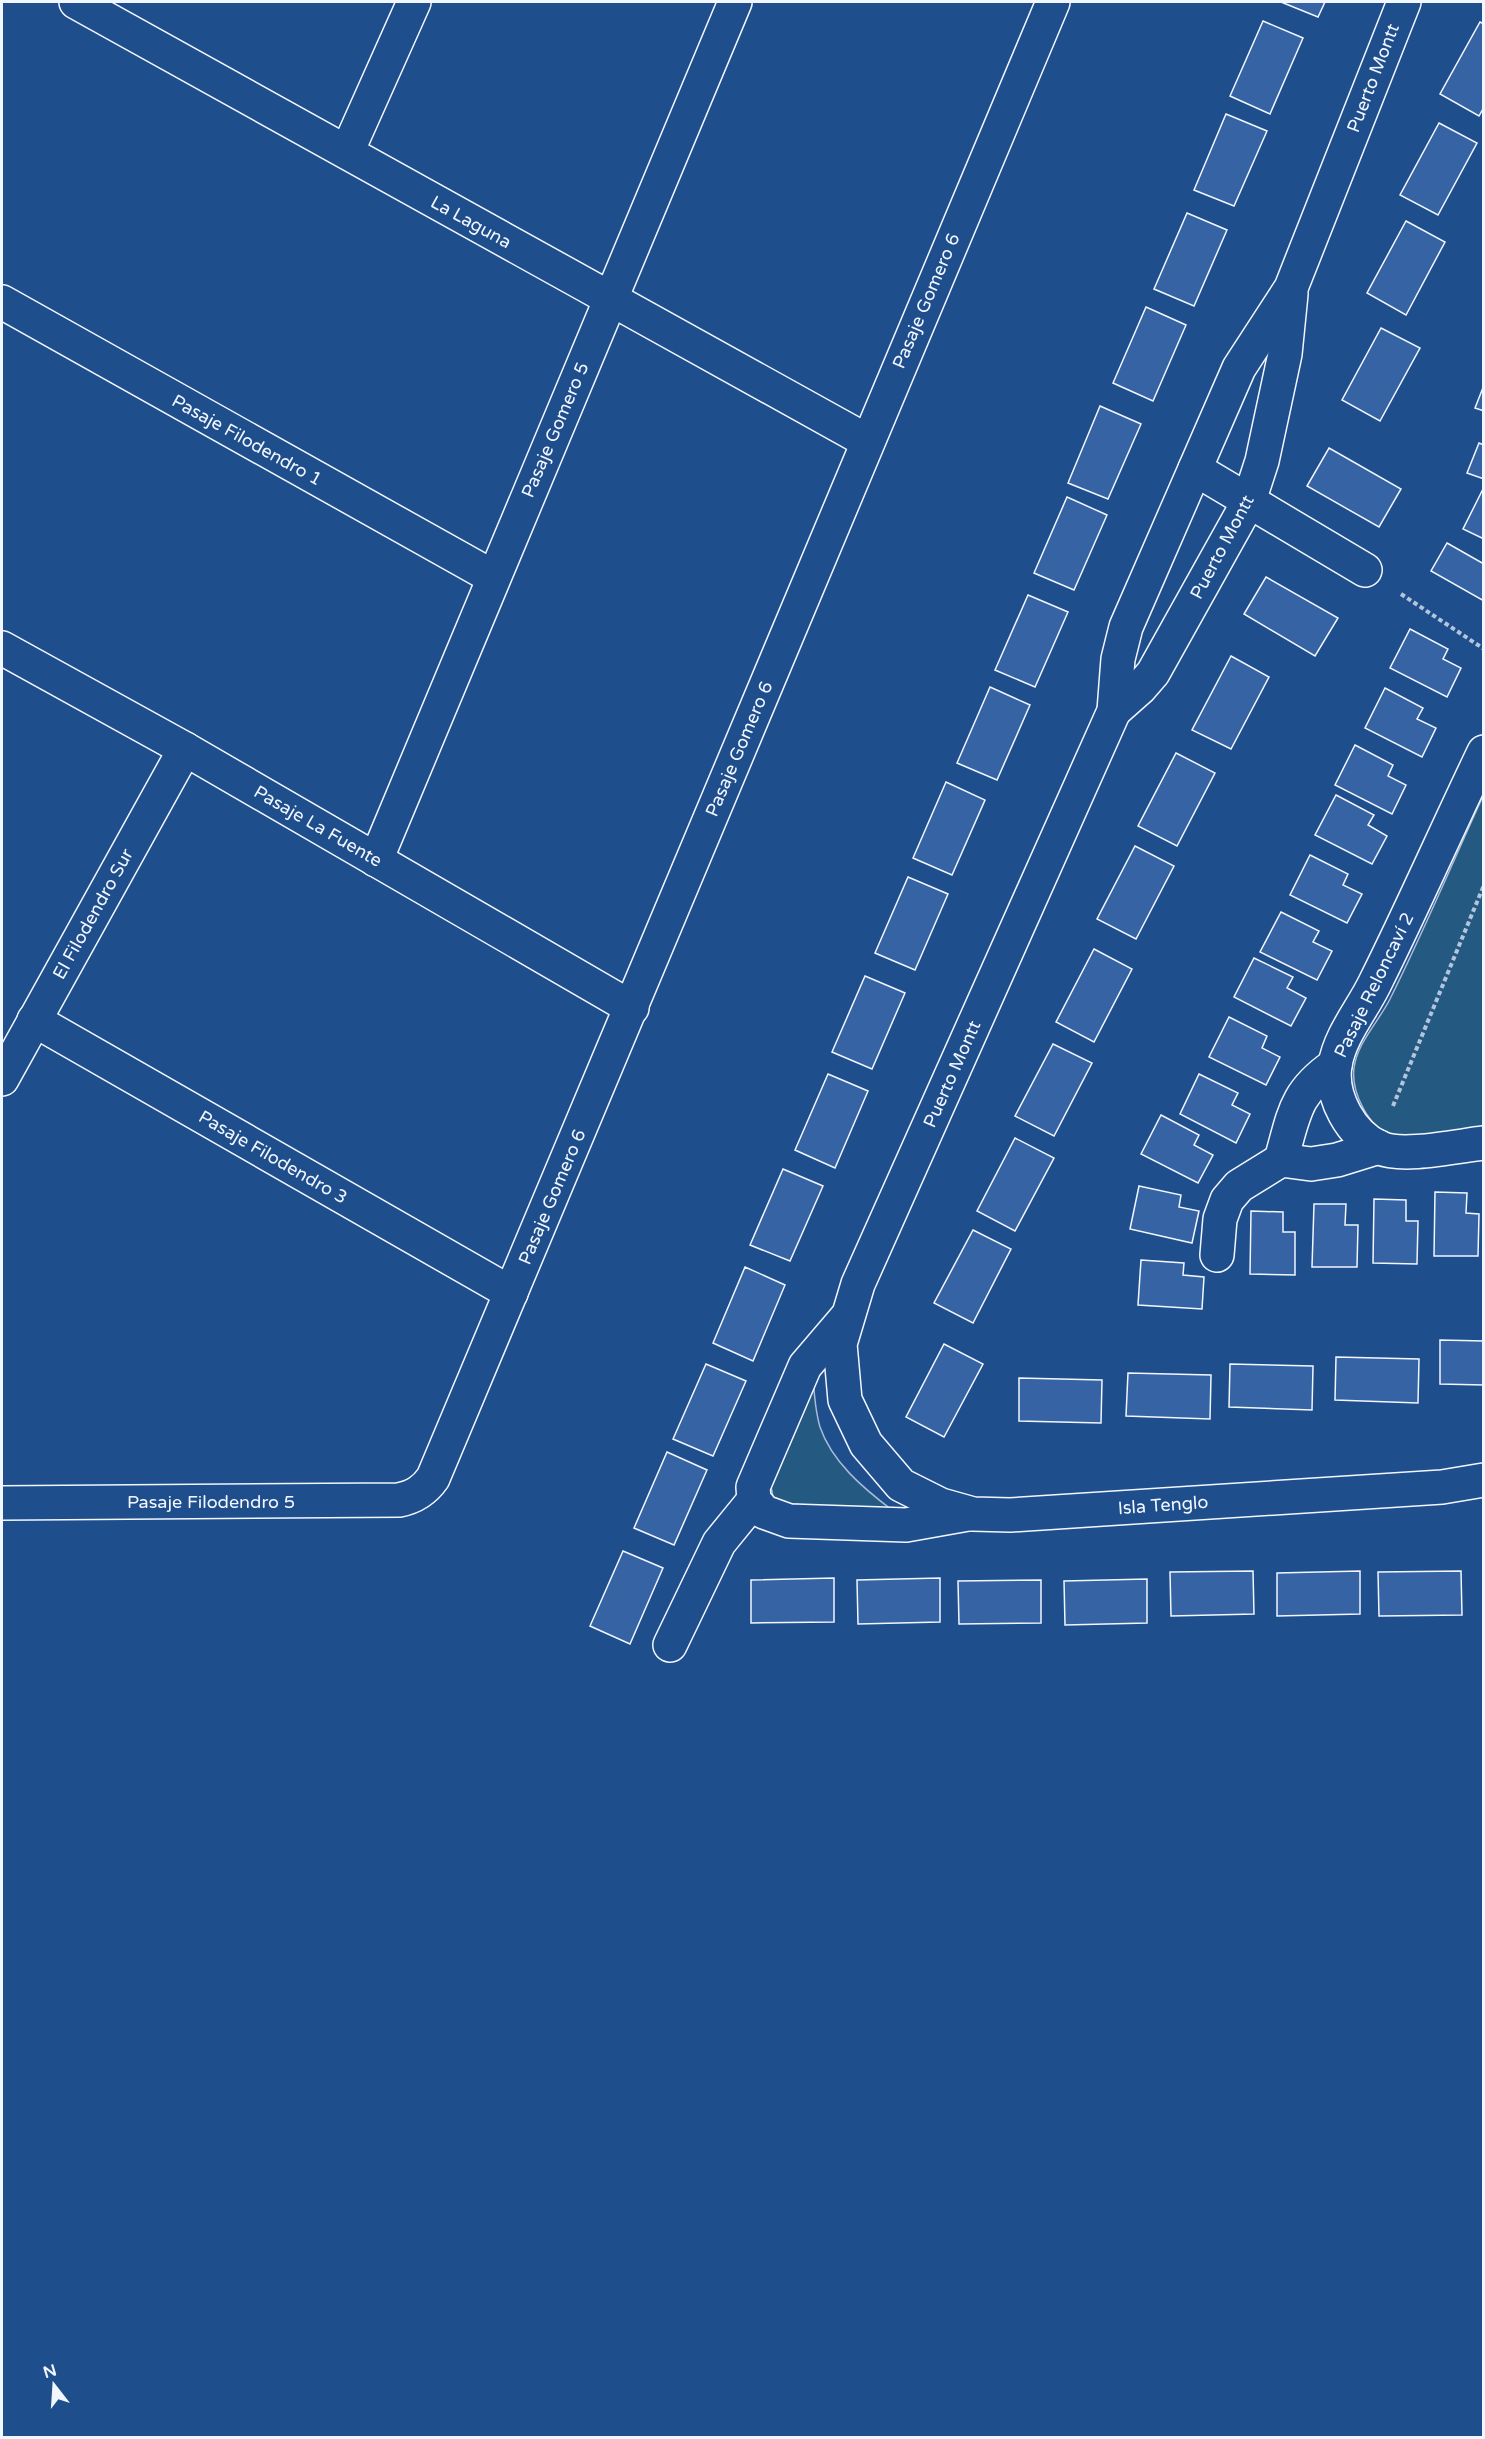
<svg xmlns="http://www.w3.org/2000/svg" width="1485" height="2439" font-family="'Varela Round',sans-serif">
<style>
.green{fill:#245a82;stroke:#a8bbd7;stroke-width:1.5}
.building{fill:#3563a3;stroke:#f2f6ff;stroke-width:1.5}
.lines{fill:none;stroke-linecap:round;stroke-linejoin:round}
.minor-casing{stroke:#f2f6ff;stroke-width:36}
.path{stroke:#b3c4dc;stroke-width:4;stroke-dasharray:4.5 3;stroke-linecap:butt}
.minor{stroke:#1f4e8c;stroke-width:33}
.labels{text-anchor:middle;stroke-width:4.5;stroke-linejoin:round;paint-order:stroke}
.street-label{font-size:18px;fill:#f2f6ff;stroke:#1f4e8c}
</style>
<rect width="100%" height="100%" fill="#1f4e8c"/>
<!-- green -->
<g class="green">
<path d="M1483,796V1130C1455,1133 1420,1142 1393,1135C1368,1129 1351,1091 1354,1068C1357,1043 1379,1021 1390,999C1423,933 1452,864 1483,796Z"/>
<path d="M813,1376C814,1393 815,1410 820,1427C832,1462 863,1488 892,1510L790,1504L773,1497L770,1481Z"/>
</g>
<!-- building -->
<g class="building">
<polygon points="1281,2 1325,2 1318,17"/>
<polygon points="1263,21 1303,38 1270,114 1230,96"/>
<polygon points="1480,22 1484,24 1484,107 1479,116 1440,94"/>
<polygon points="1226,114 1267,131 1234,206 1194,190"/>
<polygon points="1439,123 1477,143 1438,215 1400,195"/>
<polygon points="1187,213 1227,230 1194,306 1154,289"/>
<polygon points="1406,221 1445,242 1406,315 1367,293"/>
<polygon points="1146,307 1186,325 1153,401 1113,383"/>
<polygon points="1381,328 1420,348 1380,421 1342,400"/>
<polygon points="1484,385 1484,411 1475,408"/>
<polygon points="1100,406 1141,424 1108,499 1068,483"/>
<polygon points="1479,443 1484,445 1484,479 1467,473"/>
<polygon points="1329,448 1401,489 1379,527 1307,486"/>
<polygon points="1483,489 1484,489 1484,539 1463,529"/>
<polygon points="1067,497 1107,515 1074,590 1034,573"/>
<polygon points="1447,543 1484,564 1484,601 1431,571"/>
<polygon points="1266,577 1338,618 1315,656 1244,614"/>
<polygon points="1028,595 1068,612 1035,687 995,670"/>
<polygon points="1410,629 1448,649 1443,659 1461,668 1447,697 1390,668"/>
<polygon points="1231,656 1269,677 1231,749 1192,730"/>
<polygon points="990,687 1030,705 997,780 957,763"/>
<polygon points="1385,688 1423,708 1417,719 1436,728 1422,757 1365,728"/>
<polygon points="1355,745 1393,765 1388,776 1406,785 1392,814 1335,785"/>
<polygon points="1176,753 1215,773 1177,846 1138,826"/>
<polygon points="946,782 985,800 952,875 913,858"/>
<polygon points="1336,795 1374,815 1368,825 1387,836 1372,864 1315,835"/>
<polygon points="1135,846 1174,866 1136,939 1097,919"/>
<polygon points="1310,855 1348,874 1343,885 1362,894 1347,923 1290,895"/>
<polygon points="908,877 948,894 915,970 875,953"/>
<polygon points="1281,912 1319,931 1313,942 1332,951 1317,980 1260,952"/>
<polygon points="1094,949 1132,969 1094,1042 1056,1022"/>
<polygon points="1254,958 1293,977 1287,988 1306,998 1291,1026 1234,997"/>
<polygon points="865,976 905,993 872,1069 832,1052"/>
<polygon points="1229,1017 1267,1036 1262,1048 1280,1057 1266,1085 1209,1057"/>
<polygon points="1053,1044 1092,1063 1054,1136 1015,1116"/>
<polygon points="828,1074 868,1091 835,1168 795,1150"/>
<polygon points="1199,1074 1238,1093 1232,1105 1250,1114 1236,1143 1180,1114"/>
<polygon points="1161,1115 1199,1135 1194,1145 1213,1155 1198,1183 1141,1154"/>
<polygon points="1015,1138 1054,1158 1015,1231 977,1211"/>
<polygon points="783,1169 823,1186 790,1261 750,1245"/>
<polygon points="1139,1186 1181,1195 1179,1207 1199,1211 1192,1243 1130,1229"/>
<polygon points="1435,1192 1467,1193 1466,1213 1479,1214 1478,1256 1434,1256"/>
<polygon points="1374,1199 1406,1200 1406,1221 1418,1221 1417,1264 1373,1263"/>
<polygon points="1314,1204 1346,1204 1345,1225 1358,1225 1357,1267 1312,1267"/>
<polygon points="1251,1211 1283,1212 1283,1232 1295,1232 1295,1275 1250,1274"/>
<polygon points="973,1230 1011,1249 973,1323 934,1303"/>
<polygon points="1141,1260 1184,1263 1183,1275 1204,1277 1202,1309 1138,1305"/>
<polygon points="745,1267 785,1285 753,1361 713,1343"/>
<polygon points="1440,1340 1484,1341 1484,1385 1440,1384"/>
<polygon points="944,1344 983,1364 944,1437 906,1417"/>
<polygon points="1336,1357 1419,1359 1418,1403 1335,1400"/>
<polygon points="706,1364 746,1381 713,1456 673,1439"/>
<polygon points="1230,1364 1313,1366 1312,1410 1229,1407"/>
<polygon points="1128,1373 1211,1375 1210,1419 1126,1416"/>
<polygon points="1019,1378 1102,1380 1101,1423 1019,1421"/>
<polygon points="667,1452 707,1470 674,1545 634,1528"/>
<polygon points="623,1551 663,1568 630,1644 590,1626"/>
<polygon points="1253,1571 1254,1614 1171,1616 1170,1572"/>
<polygon points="1360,1571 1360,1614 1277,1616 1277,1573"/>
<polygon points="1461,1571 1462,1615 1379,1616 1378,1572"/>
<polygon points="834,1578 834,1622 751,1623 751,1580"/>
<polygon points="940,1578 940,1622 858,1624 857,1580"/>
<polygon points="1147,1579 1147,1623 1065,1625 1064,1581"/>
<polygon points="1041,1580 1041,1623 959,1624 958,1581"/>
</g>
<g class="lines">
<!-- minor casing -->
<g class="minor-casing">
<g id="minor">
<polyline points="76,2 867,441"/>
<polyline points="1404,2 1291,288 1239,368 1126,627 1118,659 1114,711 858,1284 840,1344 845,1400 866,1444 901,1485 941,1505 973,1514 1010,1515 1442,1487 1484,1480"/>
<polyline points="347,152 414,2"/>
<polyline points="2,302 493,577"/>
<polyline points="1195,469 1365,570"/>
<polyline points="2,648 185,749 632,1008"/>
<polyline points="1114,711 1140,688 1153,673 1249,501 1262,461 1285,354 1291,294"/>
<path d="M1484,752C1447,829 1413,907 1375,983C1362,1010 1340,1035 1335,1065C1330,1097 1351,1135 1380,1148C1403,1158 1457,1146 1484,1143"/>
<polyline points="376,860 735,2"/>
<polyline points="34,1020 511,1293"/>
<polyline points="2,1079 185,749"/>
<path d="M1281,1160C1294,1115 1294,1093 1335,1065"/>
<polyline points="1217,1255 1220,1219 1227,1200 1239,1186 1281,1160 1311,1164 1337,1160 1379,1147"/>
<polyline points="846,1318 805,1366 753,1487 754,1500 764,1512 789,1521 906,1525 968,1514"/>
<path d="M2,1503L399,1500C414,1497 424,1491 433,1478C641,986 845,493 1053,2"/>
<polyline points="670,1645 719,1543 754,1500"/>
</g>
</g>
<!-- path -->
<g class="path">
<polyline points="1401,594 1484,649"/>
<polyline points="1393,1106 1484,885"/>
</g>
<!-- minor -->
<use href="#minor" class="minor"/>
</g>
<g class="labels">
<!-- street labels -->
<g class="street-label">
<text transform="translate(1373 78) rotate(-69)" y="6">Puerto Montt</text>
<text transform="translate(471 222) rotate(29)" y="6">La Laguna</text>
<text transform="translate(926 301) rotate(-67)" y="6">Pasaje Gomero 6</text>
<text transform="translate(555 430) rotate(-67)" y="6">Pasaje Gomero 5</text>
<text transform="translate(247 440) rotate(29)" y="6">Pasaje Filodendro 1</text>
<text transform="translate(1222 547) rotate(-62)" y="6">Puerto Montt</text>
<text transform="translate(739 749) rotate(-67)" y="6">Pasaje Gomero 6</text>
<text transform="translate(318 826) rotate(30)" y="6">Pasaje La Fuente</text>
<text transform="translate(93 914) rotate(-61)" y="6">El Filodendro Sur</text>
<text transform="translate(1374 985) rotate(-64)" y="6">Pasaje Reloncaví 2</text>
<text transform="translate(952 1074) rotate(-66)" y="6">Puerto Montt</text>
<text transform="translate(273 1157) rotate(30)" y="6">Pasaje Filodendro 3</text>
<text transform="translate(552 1197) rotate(-67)" y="6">Pasaje Gomero 6</text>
<text x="211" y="1508">Pasaje Filodendro 5</text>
<text transform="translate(1163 1505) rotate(-4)" y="6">Isla Tenglo</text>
</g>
</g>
<!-- border -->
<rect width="1485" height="2439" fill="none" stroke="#f2f6ff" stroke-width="6"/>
<!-- north arrow -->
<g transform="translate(54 2385) rotate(343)" stroke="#1f4e8c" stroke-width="4.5" paint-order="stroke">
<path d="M0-4.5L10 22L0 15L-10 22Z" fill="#f2f6ff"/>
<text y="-9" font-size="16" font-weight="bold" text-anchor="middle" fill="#f2f6ff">N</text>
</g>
</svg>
